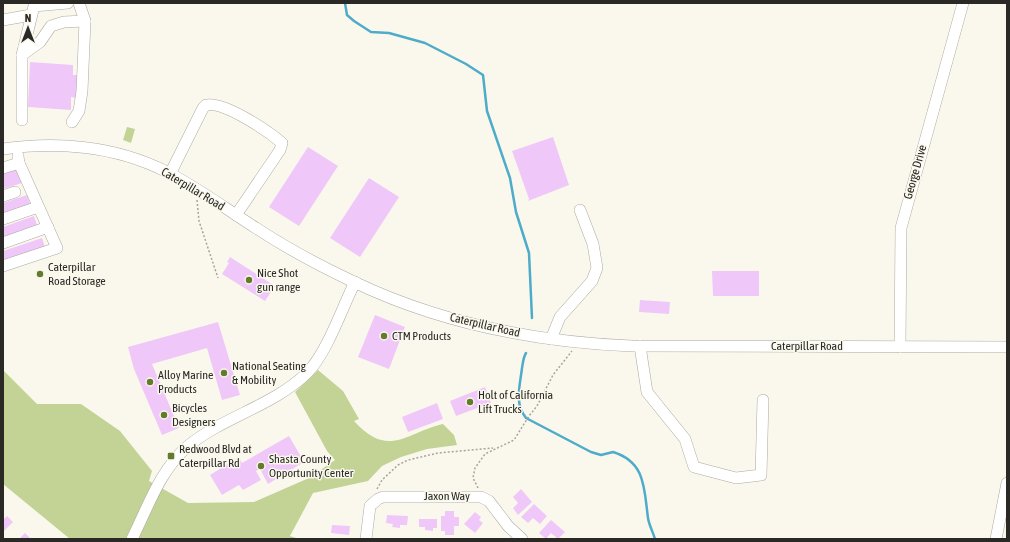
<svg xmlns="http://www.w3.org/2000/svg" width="1010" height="542" font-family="'Asap Condensed',sans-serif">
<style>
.green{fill:#c2d395}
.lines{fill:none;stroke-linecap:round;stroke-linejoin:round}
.stream{stroke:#4eabc9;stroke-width:2.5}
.building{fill:#efc8f9}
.minor-casing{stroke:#adaaa0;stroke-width:12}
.path{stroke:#a6a49c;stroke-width:1.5;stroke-dasharray:2 2;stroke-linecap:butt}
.minor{stroke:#fff;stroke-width:11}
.poi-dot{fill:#637b2d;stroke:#faf8ed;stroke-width:1.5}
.labels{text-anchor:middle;stroke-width:3;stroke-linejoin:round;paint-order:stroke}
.street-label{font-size:12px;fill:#2a2925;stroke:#faf8ed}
.poi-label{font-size:12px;fill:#2a2925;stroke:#faf8ed;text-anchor:start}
</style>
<rect width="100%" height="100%" fill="#faf8ed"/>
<!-- green -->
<g class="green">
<polygon points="127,127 135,129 131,143 123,140"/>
<path d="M3,370L37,404H81L120,431L152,471L149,481L188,503L254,502L309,478L335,460L327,451L295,392L318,370L343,391L359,419L354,421C389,459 405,433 443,424L454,435L457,445L427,449L401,457L382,466L368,481L313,493L290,536L299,539H70L3,484Z"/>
</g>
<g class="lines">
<!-- stream -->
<g class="stream">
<polyline points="345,3 347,15 354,21 371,32 389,33 425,43 466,64 483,75 487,111 510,178 516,212 529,253 532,318"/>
<path d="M526,353C523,358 523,363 522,368C520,386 514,403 526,418L591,452L601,455L613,452C646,462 644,489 648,518C649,525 653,532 655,539"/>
</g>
</g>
<!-- building -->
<g class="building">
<polygon points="30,62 73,65 73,75 80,75 76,98 71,97 71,110 28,107"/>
<polygon points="553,137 569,185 528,201 529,199 512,151"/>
<polygon points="308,147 338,166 299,226 269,207"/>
<polygon points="17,168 22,183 3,189 3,173"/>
<polygon points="369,178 399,197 360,257 330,238"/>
<polygon points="27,195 30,204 3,213 3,203"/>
<polygon points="34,216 37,225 3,237 3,227"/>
<polygon points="42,238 45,247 3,261 3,251"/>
<polygon points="230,257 275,286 265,301 222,274 229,263 227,262"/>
<polygon points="712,271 759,271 759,296 713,296"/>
<polygon points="640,300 670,302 669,314 639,312"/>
<polygon points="375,315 405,327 389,369 358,357"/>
<polygon points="218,322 240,395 222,400 207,348 152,364 179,428 162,435 134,369 128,347"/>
<polygon points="485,387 491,403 456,416 450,401"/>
<polygon points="437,403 443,419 408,432 402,417"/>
<polygon points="289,436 304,462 268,484 260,469 256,471 261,480 243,490 239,485 222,495 210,475 239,457 242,463"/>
<polygon points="521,489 532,502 518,515 513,508 518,503 513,497"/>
<polygon points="534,504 547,516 540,524 533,518 528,523 521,517"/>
<polygon points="445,511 454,511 454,517 459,517 459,526 454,526 454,535 445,535 445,531 441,531 441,516 445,516"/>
<polygon points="475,512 481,517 479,520 483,523 475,533 464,524"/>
<polygon points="387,515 408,516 407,525 400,525 400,528 392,527 393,524 386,523"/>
<polygon points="7,516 13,522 3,532 3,520"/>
<polygon points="419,519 437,519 437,528 433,528 433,531 425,530 425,527 419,527"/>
<polygon points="551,520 565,532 558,539 551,533 546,539 539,533"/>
<polygon points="332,525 350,526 349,535 331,533"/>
<polygon points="25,533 31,539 19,539"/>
</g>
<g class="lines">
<!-- minor casing -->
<g class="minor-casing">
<g id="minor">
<polyline points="3,20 31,15"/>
<polyline points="22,55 40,42 51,26 64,22 85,21"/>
<polyline points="22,120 22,55 34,6 68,3"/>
<polyline points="72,122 79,111 82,91 85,21 79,3"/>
<path d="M3,149C57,141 115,146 165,171C197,187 226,209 256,228C288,249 320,266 354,282C440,323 537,342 632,346L1007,347"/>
<polyline points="3,168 19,163 18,156"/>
<path d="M170,174L203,108L206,105C224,101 268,131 282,143L280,150L236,215"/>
<polyline points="3,196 15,192"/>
<polyline points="3,219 38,207"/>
<polyline points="3,243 48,227"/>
<polyline points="3,266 57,248 19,163"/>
<polyline points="551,339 560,317 592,281 597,268 593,244 580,210"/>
<polyline points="640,346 647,392 685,439 694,467 736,478 761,475 763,400"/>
<polyline points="900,347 901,228 963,3"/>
<path d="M132,539C148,507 160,470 188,446C223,417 273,406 307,373C327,353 342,308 355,282"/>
<polyline points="366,539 370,506 378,499 383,497 481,497 489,501 508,526 522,539"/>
<polyline points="996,539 1007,483"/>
</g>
</g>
<!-- path -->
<g class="path">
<polyline points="197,200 199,221 218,278"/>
<polyline points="478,488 473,478 475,468 485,454 514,440 529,416 537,406 553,375 572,351"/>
<polyline points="377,489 382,480 398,465 408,460 438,453 493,448"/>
</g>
<!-- minor -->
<use href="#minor" class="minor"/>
</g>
<!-- markers -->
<g class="poi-dot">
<circle cx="40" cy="274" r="4"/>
<circle cx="249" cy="280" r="4"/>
<circle cx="384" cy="336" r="4"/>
<circle cx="224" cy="373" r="4"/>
<circle cx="150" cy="382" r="4"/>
<circle cx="470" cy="402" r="4"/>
<circle cx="164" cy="415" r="4"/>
<rect x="167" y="452" width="8" height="8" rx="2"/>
<circle cx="261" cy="466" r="4"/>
</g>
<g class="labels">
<!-- street labels -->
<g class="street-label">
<text transform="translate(915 172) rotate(-74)" y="4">George Drive</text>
<text transform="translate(193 189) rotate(31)" y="4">Caterpillar Road</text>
<text transform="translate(485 325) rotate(13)" y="4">Caterpillar Road</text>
<text x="807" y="350">Caterpillar Road</text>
<text x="447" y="500">Jaxon Way</text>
</g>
<!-- poi labels -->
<g class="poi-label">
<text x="48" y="271">Caterpillar<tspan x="48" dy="14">Road Storage</tspan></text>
<text x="257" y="277">Nice Shot<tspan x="257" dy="14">gun range</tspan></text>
<text x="392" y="340">CTM Products</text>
<text x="232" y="370">National Seating<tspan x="232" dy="14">&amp; Mobility</tspan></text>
<text x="158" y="379">Alloy Marine<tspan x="158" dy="14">Products</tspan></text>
<text x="478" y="399">Holt of California<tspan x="478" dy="14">Lift Trucks</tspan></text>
<text x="172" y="412">Bicycles<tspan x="172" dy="14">Designers</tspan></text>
<text x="179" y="453">Redwood Blvd at<tspan x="179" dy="14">Caterpillar Rd</tspan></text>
<text x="269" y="463">Shasta County<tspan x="269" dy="14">Opportunity Center</tspan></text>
</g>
</g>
<!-- border -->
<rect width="1010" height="542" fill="none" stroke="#2a2925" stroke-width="8"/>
<!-- north arrow -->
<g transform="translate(28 28)" stroke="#faf8ed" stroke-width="3" paint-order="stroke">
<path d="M0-3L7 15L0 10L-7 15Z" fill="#2a2925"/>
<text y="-6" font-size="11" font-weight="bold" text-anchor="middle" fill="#2a2925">N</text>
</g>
</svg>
